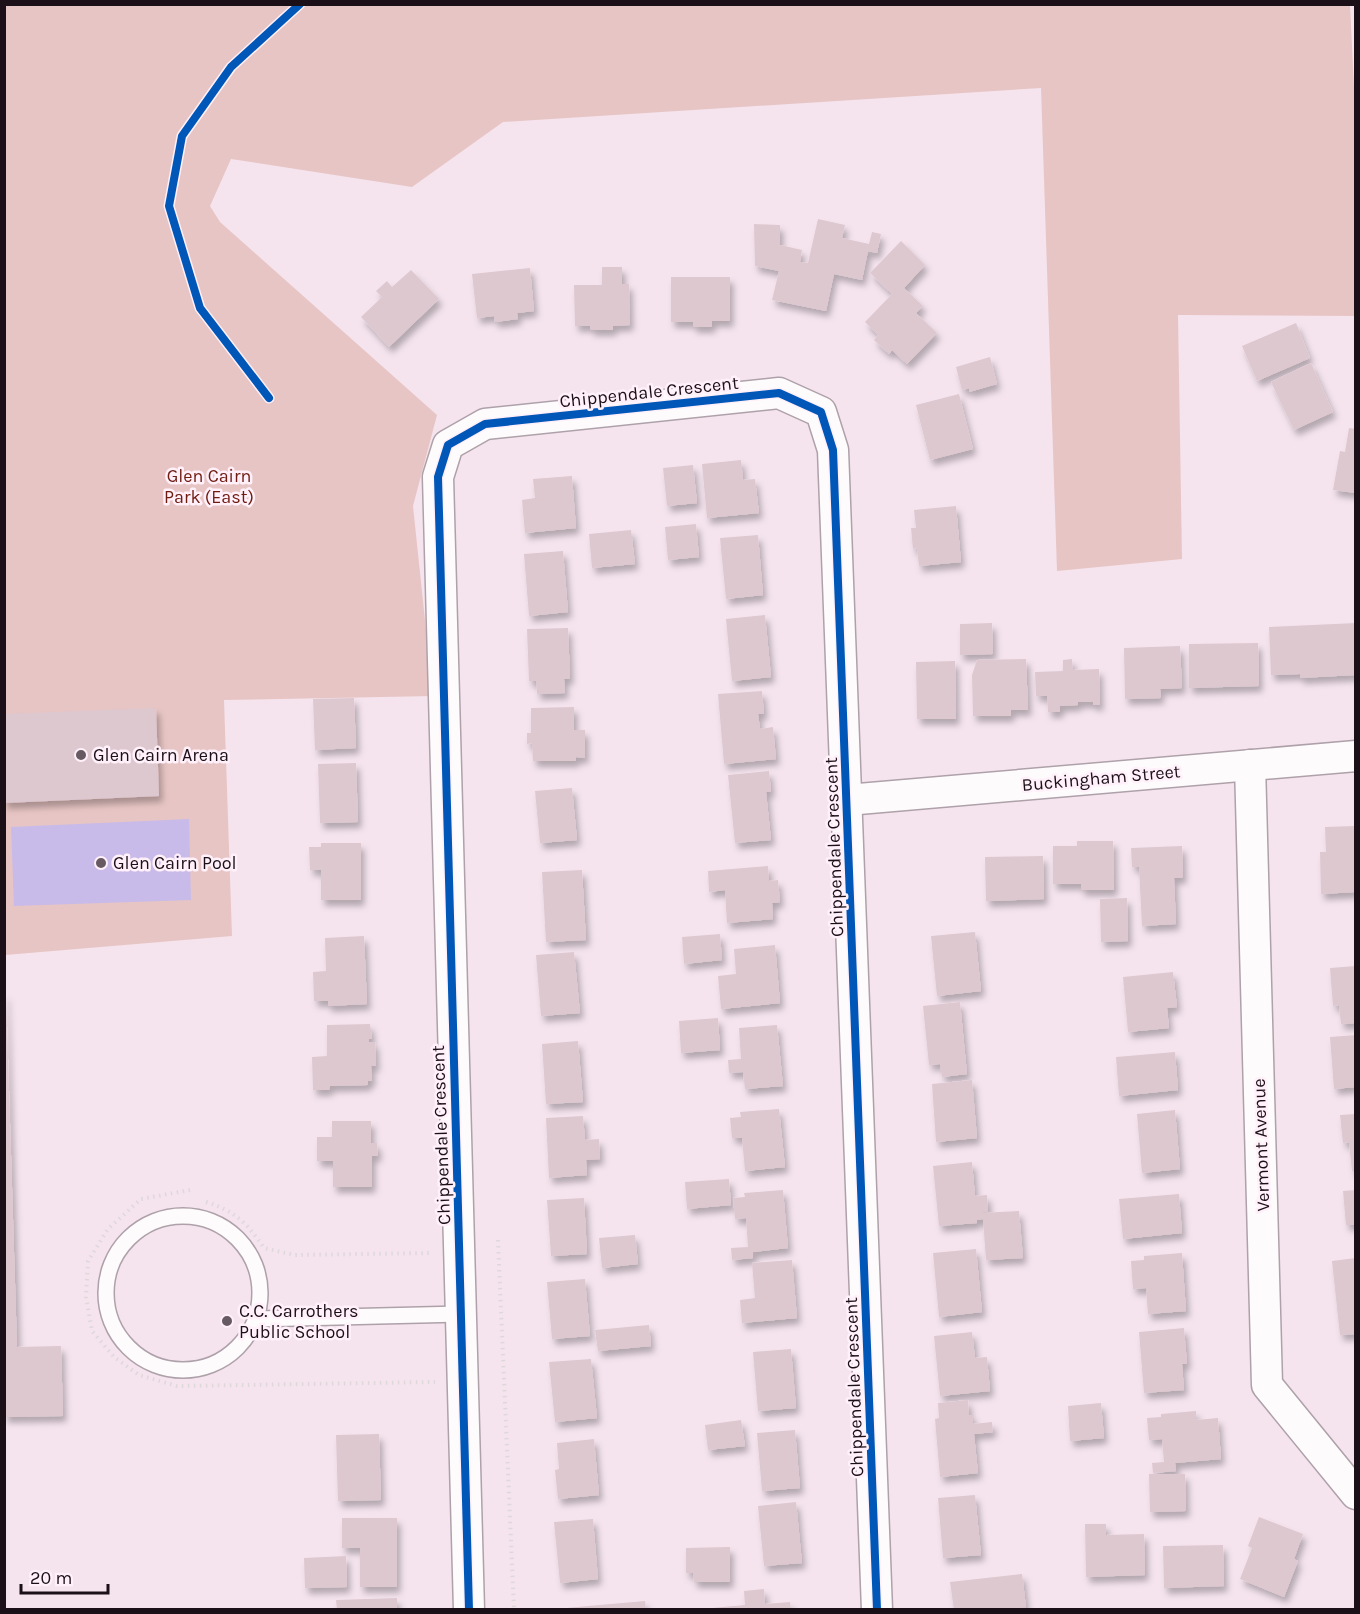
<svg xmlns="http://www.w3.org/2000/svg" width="1360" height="1614" font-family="Karla,sans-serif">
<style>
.green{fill:#e7c5c4}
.water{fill:#c8bbe9}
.building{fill:#dec8d0;filter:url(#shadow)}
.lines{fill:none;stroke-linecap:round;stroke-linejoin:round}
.lane-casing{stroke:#aea1a9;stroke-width:18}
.street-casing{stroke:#aea1a9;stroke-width:33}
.path{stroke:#ded8db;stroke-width:4;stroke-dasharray:1.5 4.5;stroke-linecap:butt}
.lane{stroke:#fefbfc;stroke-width:15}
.street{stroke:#fefbfc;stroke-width:30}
.cycleway-casing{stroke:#fff0f9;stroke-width:11}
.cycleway{stroke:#0057b8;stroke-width:8}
.poi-dot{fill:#685a63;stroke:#fff0f9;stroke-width:2}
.labels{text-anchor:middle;stroke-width:5;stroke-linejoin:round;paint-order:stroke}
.street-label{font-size:18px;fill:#1c1018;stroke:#fff0f9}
.park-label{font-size:18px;fill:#6e1b10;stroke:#fff0f9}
.poi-label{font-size:18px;fill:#1c1018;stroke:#fff0f9;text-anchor:start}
</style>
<defs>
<filter id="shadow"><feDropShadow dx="3.5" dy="6" stdDeviation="3" flood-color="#0004"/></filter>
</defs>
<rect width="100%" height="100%" fill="#f5e4ee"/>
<!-- green -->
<polygon class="green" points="5,5 1350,5 1356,128 1355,316 1178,315 1182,559 1057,571 1041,88 503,122 412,187 231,159 210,206 220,222 437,415 413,506 433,696 224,700 232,936 5,955"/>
<!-- water -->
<polygon class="water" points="189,819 191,900 14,906 11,827"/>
<!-- building -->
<g class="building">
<polygon points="818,219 845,225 842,238 869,244 872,232 881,234 877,253 868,251 862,280 834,274 826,311 772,300 779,271 755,266 754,224 780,225 780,245 802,250 800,262 808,263"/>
<polygon points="901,241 925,265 904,288 923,306 916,313 937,333 907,364 892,350 889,354 874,340 878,335 865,322 892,294 870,273"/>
<polygon points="602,267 622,267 622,284 629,284 630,325 613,326 613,330 591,330 590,326 575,326 574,285 602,285"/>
<polygon points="530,268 534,311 517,313 518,319 495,322 494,316 477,318 472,274"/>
<polygon points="411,270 439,299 389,347 361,317 382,297 376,291 387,281 392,287"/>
<polygon points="671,277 730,277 730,321 712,321 712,327 693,327 693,322 671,322"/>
<polygon points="1296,323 1310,358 1257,381 1242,346"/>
<polygon points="990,357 997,384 969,392 969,388 962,390 956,367"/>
<polygon points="1311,363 1333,412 1294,430 1271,382"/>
<polygon points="959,394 973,449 930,460 916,405"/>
<polygon points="1349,428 1356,429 1356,493 1333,490 1340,451 1345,452"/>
<polygon points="741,460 743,480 755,479 759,513 707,518 702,464"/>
<polygon points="693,465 697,503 667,506 663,468"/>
<polygon points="572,476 576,528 525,533 522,500 535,498 533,479"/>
<polygon points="956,506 961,562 919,566 917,548 913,549 911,528 916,528 914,510"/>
<polygon points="696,524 699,557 668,560 665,527"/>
<polygon points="631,530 635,564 592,568 589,534"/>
<polygon points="758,535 763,595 726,599 720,538"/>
<polygon points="563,551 568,612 529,616 524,554"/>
<polygon points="765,615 771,677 732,681 726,619"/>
<polygon points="992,623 993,654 960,655 960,624"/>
<polygon points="1356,623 1356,675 1300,678 1300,674 1271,675 1269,627"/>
<polygon points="568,628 570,679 564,679 565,693 537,694 536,681 529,681 527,629"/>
<polygon points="1258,643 1259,686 1189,688 1189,644"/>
<polygon points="1180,646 1182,688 1160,689 1161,698 1125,699 1124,648"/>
<polygon points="1026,659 1028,710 1011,710 1011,716 973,716 972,675 977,660"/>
<polygon points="1072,659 1073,670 1099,669 1100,705 1093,705 1093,702 1078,702 1078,705 1060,706 1060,712 1048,712 1047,696 1036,696 1035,672 1063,671 1063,660"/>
<polygon points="955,661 956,719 917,719 916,662"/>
<polygon points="762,691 764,714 758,714 760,729 773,727 776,759 724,764 718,694"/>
<polygon points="354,698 356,748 315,750 313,699"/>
<polygon points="574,707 574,730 585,730 585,758 576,757 576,761 533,761 532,743 527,744 527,733 531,733 531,708"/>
<polygon points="156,708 159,796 4,803 4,714"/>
<polygon points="356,763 358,822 320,823 318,764"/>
<polygon points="769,771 771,792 766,792 771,840 735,843 728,775"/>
<polygon points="572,788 577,840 540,843 535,791"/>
<polygon points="1356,826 1356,892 1321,894 1320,852 1326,852 1325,827"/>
<polygon points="1077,841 1113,841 1114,890 1081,890 1081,884 1053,884 1053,846 1077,846"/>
<polygon points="321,843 361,843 361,900 321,900 321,870 310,870 309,847 321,847"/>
<polygon points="1182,846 1183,878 1174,878 1176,924 1142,926 1139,867 1132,867 1131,848"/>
<polygon points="1043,856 1044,899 986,901 985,857"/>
<polygon points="768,866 769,881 778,880 780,902 772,903 773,919 727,923 725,890 709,892 708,871"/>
<polygon points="582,870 586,940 546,942 542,872"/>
<polygon points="1127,898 1128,941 1101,942 1100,899"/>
<polygon points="975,932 981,991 937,996 931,936"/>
<polygon points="720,934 722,960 684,964 682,937"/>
<polygon points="364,936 367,1004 328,1006 328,1001 314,1001 313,972 326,971 325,938"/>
<polygon points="775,945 780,1003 721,1009 718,976 736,974 734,949"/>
<polygon points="574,952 580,1013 541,1016 536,955"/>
<polygon points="1356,966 1356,1023 1341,1024 1339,1005 1333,1006 1330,968"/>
<polygon points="1173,972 1177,1007 1167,1008 1169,1028 1128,1032 1123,977"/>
<polygon points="4,994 6,994 17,1347 61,1346 63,1416 4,1417"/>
<polygon points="960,1002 967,1074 942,1077 940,1064 929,1065 923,1006"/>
<polygon points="718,1018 720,1050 681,1053 679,1021"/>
<polygon points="370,1024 372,1039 369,1039 369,1042 375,1042 376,1066 371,1066 372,1081 368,1081 368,1085 330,1086 329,1090 313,1090 312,1057 327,1056 327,1025"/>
<polygon points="777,1025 783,1086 745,1089 743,1072 729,1073 728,1060 741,1059 739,1028"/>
<polygon points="1356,1035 1356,1087 1334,1089 1330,1037"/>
<polygon points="578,1041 583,1102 546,1104 542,1044"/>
<polygon points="1175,1052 1178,1090 1119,1096 1116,1057"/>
<polygon points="972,1080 977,1138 936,1142 932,1084"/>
<polygon points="779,1109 785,1167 745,1171 742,1138 732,1138 730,1118 741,1117 740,1112"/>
<polygon points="1175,1110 1180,1169 1142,1173 1137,1114"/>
<polygon points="1356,1114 1356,1171 1352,1171 1349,1142 1343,1143 1340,1115"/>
<polygon points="583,1116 585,1140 599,1139 600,1159 586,1160 587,1175 549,1178 546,1118"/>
<polygon points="332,1121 371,1121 371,1143 377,1143 378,1156 372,1156 372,1187 333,1187 333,1161 317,1161 317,1137 332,1137"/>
<polygon points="972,1162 975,1196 987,1195 988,1211 981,1213 1019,1211 1023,1258 986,1260 983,1219 977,1220 977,1223 939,1226 933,1166"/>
<polygon points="729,1179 731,1205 687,1209 685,1182"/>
<polygon points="783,1190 788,1248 753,1252 753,1258 732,1260 731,1248 748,1247 746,1218 735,1219 733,1198 745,1197 744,1193"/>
<polygon points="1356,1190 1356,1225 1346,1225 1343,1191"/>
<polygon points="1179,1194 1182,1233 1123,1239 1119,1199"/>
<polygon points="584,1198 587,1254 551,1256 547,1200"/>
<polygon points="635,1235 638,1264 602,1268 599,1238"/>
<polygon points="976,1249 982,1312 939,1317 933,1253"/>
<polygon points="1182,1253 1186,1311 1148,1314 1146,1288 1133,1289 1131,1261 1144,1260 1144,1256"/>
<polygon points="1356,1258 1356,1334 1340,1335 1332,1261"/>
<polygon points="792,1260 797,1318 742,1323 740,1300 755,1298 752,1263"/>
<polygon points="585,1279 590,1336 552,1339 547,1282"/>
<polygon points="649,1325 651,1346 598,1351 595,1330"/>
<polygon points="1184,1328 1187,1364 1182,1364 1184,1390 1144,1393 1139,1332"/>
<polygon points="972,1332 975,1358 987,1357 990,1391 940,1396 934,1336"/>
<polygon points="791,1349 796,1408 758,1411 753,1352"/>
<polygon points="591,1359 597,1418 555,1422 549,1362"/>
<polygon points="968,1400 969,1415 973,1415 973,1424 992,1422 993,1432 974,1434 978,1473 940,1477 935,1419 939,1418 938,1403"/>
<polygon points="1101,1403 1104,1438 1070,1441 1068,1406"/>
<polygon points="1196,1411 1196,1420 1218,1418 1221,1459 1175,1463 1176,1471 1153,1473 1152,1463 1164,1462 1162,1439 1149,1440 1147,1418 1161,1417 1161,1414"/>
<polygon points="741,1420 745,1446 708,1450 705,1425"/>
<polygon points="795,1430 800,1488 762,1491 757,1433"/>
<polygon points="379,1434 381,1500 338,1501 336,1435"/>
<polygon points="594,1439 599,1495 558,1499 555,1470 559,1469 557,1443"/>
<polygon points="1149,1474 1185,1474 1186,1511 1150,1512"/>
<polygon points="975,1495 981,1555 943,1558 938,1498"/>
<polygon points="796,1502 802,1563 764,1566 758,1506"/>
<polygon points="1259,1517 1303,1534 1294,1559 1298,1561 1284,1597 1240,1579 1252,1548 1248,1546"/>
<polygon points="342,1518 397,1518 397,1587 360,1587 360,1548 342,1548"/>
<polygon points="593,1519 598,1579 560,1583 554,1522"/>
<polygon points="1085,1524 1106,1524 1106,1535 1144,1534 1145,1575 1086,1577"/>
<polygon points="1223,1545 1224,1586 1164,1588 1163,1546"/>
<polygon points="730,1547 730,1582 694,1582 693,1573 686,1573 686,1548"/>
<polygon points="346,1556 347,1587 305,1588 304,1558"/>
<polygon points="1022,1574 1026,1607 1007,1610 954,1610 950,1582"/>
<polygon points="764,1589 765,1604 790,1602 791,1610 712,1610 712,1608 745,1605 744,1591"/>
<polygon points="397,1598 397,1610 337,1610 336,1600"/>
<polygon points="645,1601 646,1610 566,1610 566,1608"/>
</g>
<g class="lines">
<!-- lane casing -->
<g class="lane-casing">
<g id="lane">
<circle cx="183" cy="1293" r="77"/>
<polyline points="256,1319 461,1314"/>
</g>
</g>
<!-- street casing -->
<g class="street-casing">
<g id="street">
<polyline points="1250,765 1267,1385 1356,1494"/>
<polyline points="847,800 1356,756"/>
<polyline points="469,1610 438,477 448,445 485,424 779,393 821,412 833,450 877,1610"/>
</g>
</g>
<!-- path -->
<g class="path">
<polyline points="190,1190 141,1199 108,1229 88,1261 86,1297 92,1331 114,1357 139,1375 177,1386 435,1382"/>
<path d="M206,1202C235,1211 247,1223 264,1248L295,1255L432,1253"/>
<polyline points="498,1240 514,1610"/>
</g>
<!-- lane -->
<use href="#lane" class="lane"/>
<!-- street -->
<use href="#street" class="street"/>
<!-- cycleway casing -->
<g class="cycleway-casing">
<g id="cycleway">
<polyline points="269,398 200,308 169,206 182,136 231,67 300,4"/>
<polyline points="469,1610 438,477 448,445 485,424 779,393 821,412 833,450 877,1610"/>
</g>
</g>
<!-- cycleway -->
<use href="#cycleway" class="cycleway"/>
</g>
<!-- markers -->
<g class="poi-dot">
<circle cx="81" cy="755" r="6"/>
<circle cx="101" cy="863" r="6"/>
<circle cx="227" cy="1321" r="6"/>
</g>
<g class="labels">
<!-- street labels -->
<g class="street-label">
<text transform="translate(649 392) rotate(-6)" y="6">Chippendale Crescent</text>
<text transform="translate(1101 778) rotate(-5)" y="6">Buckingham Street</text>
<text transform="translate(834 847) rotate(-92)" y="6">Chippendale Crescent</text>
<text transform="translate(441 1135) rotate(-92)" y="6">Chippendale Crescent</text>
<text transform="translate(1261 1145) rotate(-92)" y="6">Vermont Avenue</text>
<text transform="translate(854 1387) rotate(-92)" y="6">Chippendale Crescent</text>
</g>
<!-- park labels -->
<g class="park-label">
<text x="209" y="482">Glen Cairn<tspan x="209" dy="21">Park (East)</tspan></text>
</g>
<!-- poi labels -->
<g class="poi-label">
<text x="93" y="761">Glen Cairn Arena</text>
<text x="113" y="869">Glen Cairn Pool</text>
<text x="239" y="1317">C.C. Carrothers<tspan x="239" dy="21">Public School</tspan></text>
</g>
</g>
<!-- border -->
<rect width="1360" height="1614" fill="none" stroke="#1c1018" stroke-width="12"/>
<!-- scale -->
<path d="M21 1584v9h87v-9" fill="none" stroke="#1c1018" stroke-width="3"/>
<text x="30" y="1584" font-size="18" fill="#1c1018" stroke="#fff0f9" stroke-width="4.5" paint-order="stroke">20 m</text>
</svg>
